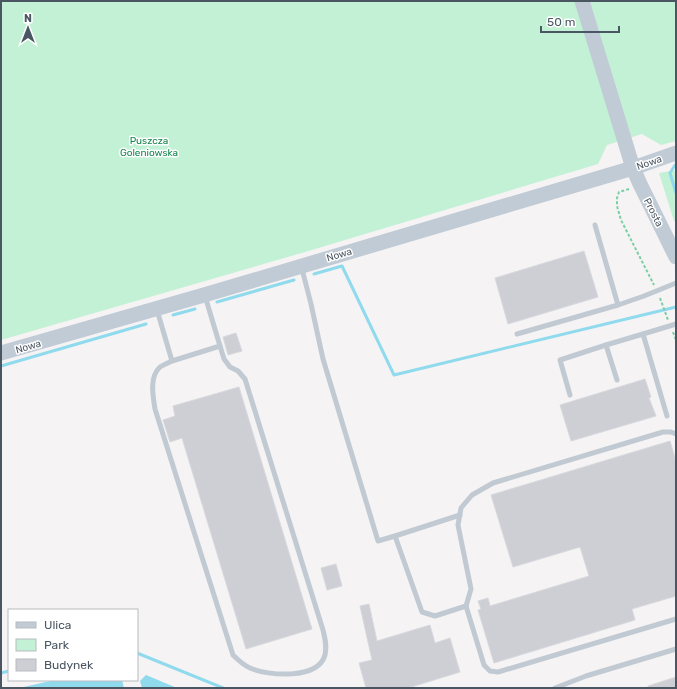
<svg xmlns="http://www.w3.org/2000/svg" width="677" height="689" font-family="Rubik,sans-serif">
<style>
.green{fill:#c3f1d5}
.water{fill:#90daee}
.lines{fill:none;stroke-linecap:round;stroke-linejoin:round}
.stream{stroke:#90daee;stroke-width:3}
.building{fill:#cdcfd5;stroke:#d7d9de}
.path{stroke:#7ad0a6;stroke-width:2;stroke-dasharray:3 2;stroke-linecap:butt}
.lane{stroke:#c1cad2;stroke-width:5}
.secondary{stroke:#c1cbd6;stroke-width:15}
.labels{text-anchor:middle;stroke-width:3;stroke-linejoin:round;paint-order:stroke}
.park-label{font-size:10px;fill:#17864f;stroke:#fff}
.street-label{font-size:10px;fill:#4a5661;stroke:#fff}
</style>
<rect width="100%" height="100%" fill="#f5f3f3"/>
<!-- green -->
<g class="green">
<polygon points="1,1 676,1 676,141 661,145 642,134 607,145 598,164 305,252 1,340"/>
<polygon points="676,170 676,221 674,221 659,173"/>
</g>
<!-- water -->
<g class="water">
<polygon points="146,675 177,688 142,688 140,681"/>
<polygon points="55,680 122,680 124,688 19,688"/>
</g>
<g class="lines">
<!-- stream -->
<g class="stream">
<polyline points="676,165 675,165 670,173 676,193"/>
<polyline points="314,274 342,266 394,375 676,307"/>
<polyline points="217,302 294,280"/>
<polyline points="173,315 195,309"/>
<polyline points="1,366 146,324"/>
<polyline points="137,653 223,688"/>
<polyline points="1,673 9,671"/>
</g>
</g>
<!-- building -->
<g class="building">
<polygon points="584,251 598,297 508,324 495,278"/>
<polygon points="236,333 242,351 228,355 223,337"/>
<polygon points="645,379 651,397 649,398 656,416 571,441 560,405"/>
<polygon points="239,387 312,629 246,649 182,438 170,442 163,420 175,416 173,406"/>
<polygon points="670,441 676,461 676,596 632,609 635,620 494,663 478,610 481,609 478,601 488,598 490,606 589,576 580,547 513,567 491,495"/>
<polygon points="336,564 342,586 327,590 321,568"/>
<polygon points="369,604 377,641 430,625 435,643 450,638 460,672 408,688 366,688 359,663 372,660 360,606"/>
<polygon points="676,677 676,688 648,688 648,686"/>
</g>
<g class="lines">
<!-- path -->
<g class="path">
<polyline points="629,189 619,192 617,198 617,206 621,220 654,285"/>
<polyline points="660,298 668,320"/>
<polyline points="673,332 676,340"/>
</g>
<!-- lane -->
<g class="lane">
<polyline points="595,225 618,305"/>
<polyline points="302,269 311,304 323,359 378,541 395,536 422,612 435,616 466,606"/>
<polyline points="157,310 172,361 220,346 205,296"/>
<polyline points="517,334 618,305 644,296 676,283"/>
<path d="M172,361C168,363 163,365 160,367C149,377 153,396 155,409L233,655C238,660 243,665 250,668C268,676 318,680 325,655C327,646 325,638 323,630L245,379L238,371L230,367L224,359L220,346"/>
<polyline points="617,380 606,345 643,334"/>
<polyline points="570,395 560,360 606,345"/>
<polyline points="667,416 643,334 676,324"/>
<polyline points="676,434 671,432 663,432 493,483 472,495 461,508 458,525 471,589 466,606 484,665 490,671 498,672 676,619"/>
<polyline points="395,536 460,515"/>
<polyline points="555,688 586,676 676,649"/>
</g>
<!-- secondary -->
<g class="secondary">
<polyline points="582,1 633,168 640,184 676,257"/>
<polyline points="1,353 204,295 633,168 676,153"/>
</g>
</g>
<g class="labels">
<!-- park labels -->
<g class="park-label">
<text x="149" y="144">Puszcza<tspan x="149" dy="12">Goleniowska</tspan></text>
</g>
<!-- street labels -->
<g class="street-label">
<text transform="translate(649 162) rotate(-19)" y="4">Nowa</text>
<text transform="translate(654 212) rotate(63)" y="4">Prosta</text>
<text transform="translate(339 254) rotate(-17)" y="4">Nowa</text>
<text transform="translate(28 346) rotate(-16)" y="4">Nowa</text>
</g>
</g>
<!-- border -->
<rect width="677" height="689" fill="none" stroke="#4a5661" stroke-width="4"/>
<!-- legend -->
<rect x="8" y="609" width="130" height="72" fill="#ffffff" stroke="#b7bbc0"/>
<rect x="16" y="622" width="20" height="6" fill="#c1cbd6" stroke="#b7bbc0"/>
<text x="44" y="629" font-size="12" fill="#4a5661">Ulica</text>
<rect x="16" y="639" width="20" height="12" fill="#c3f1d5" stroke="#b7bbc0"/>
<text x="44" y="649" font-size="12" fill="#4a5661">Park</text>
<rect x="16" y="659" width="20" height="12" fill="#cdcfd5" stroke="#b7bbc0"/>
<text x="44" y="669" font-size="12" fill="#4a5661">Budynek</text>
<!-- north arrow -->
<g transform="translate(28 28)" stroke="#ffffff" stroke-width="3" paint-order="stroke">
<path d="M0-3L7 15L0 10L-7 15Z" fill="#4a5661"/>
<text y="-6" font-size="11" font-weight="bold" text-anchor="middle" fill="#4a5661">N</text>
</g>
<!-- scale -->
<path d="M541 26v6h78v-6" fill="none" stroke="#4a5661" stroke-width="2"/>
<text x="547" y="26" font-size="12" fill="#4a5661" stroke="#ffffff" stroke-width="3" paint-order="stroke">50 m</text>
</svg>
